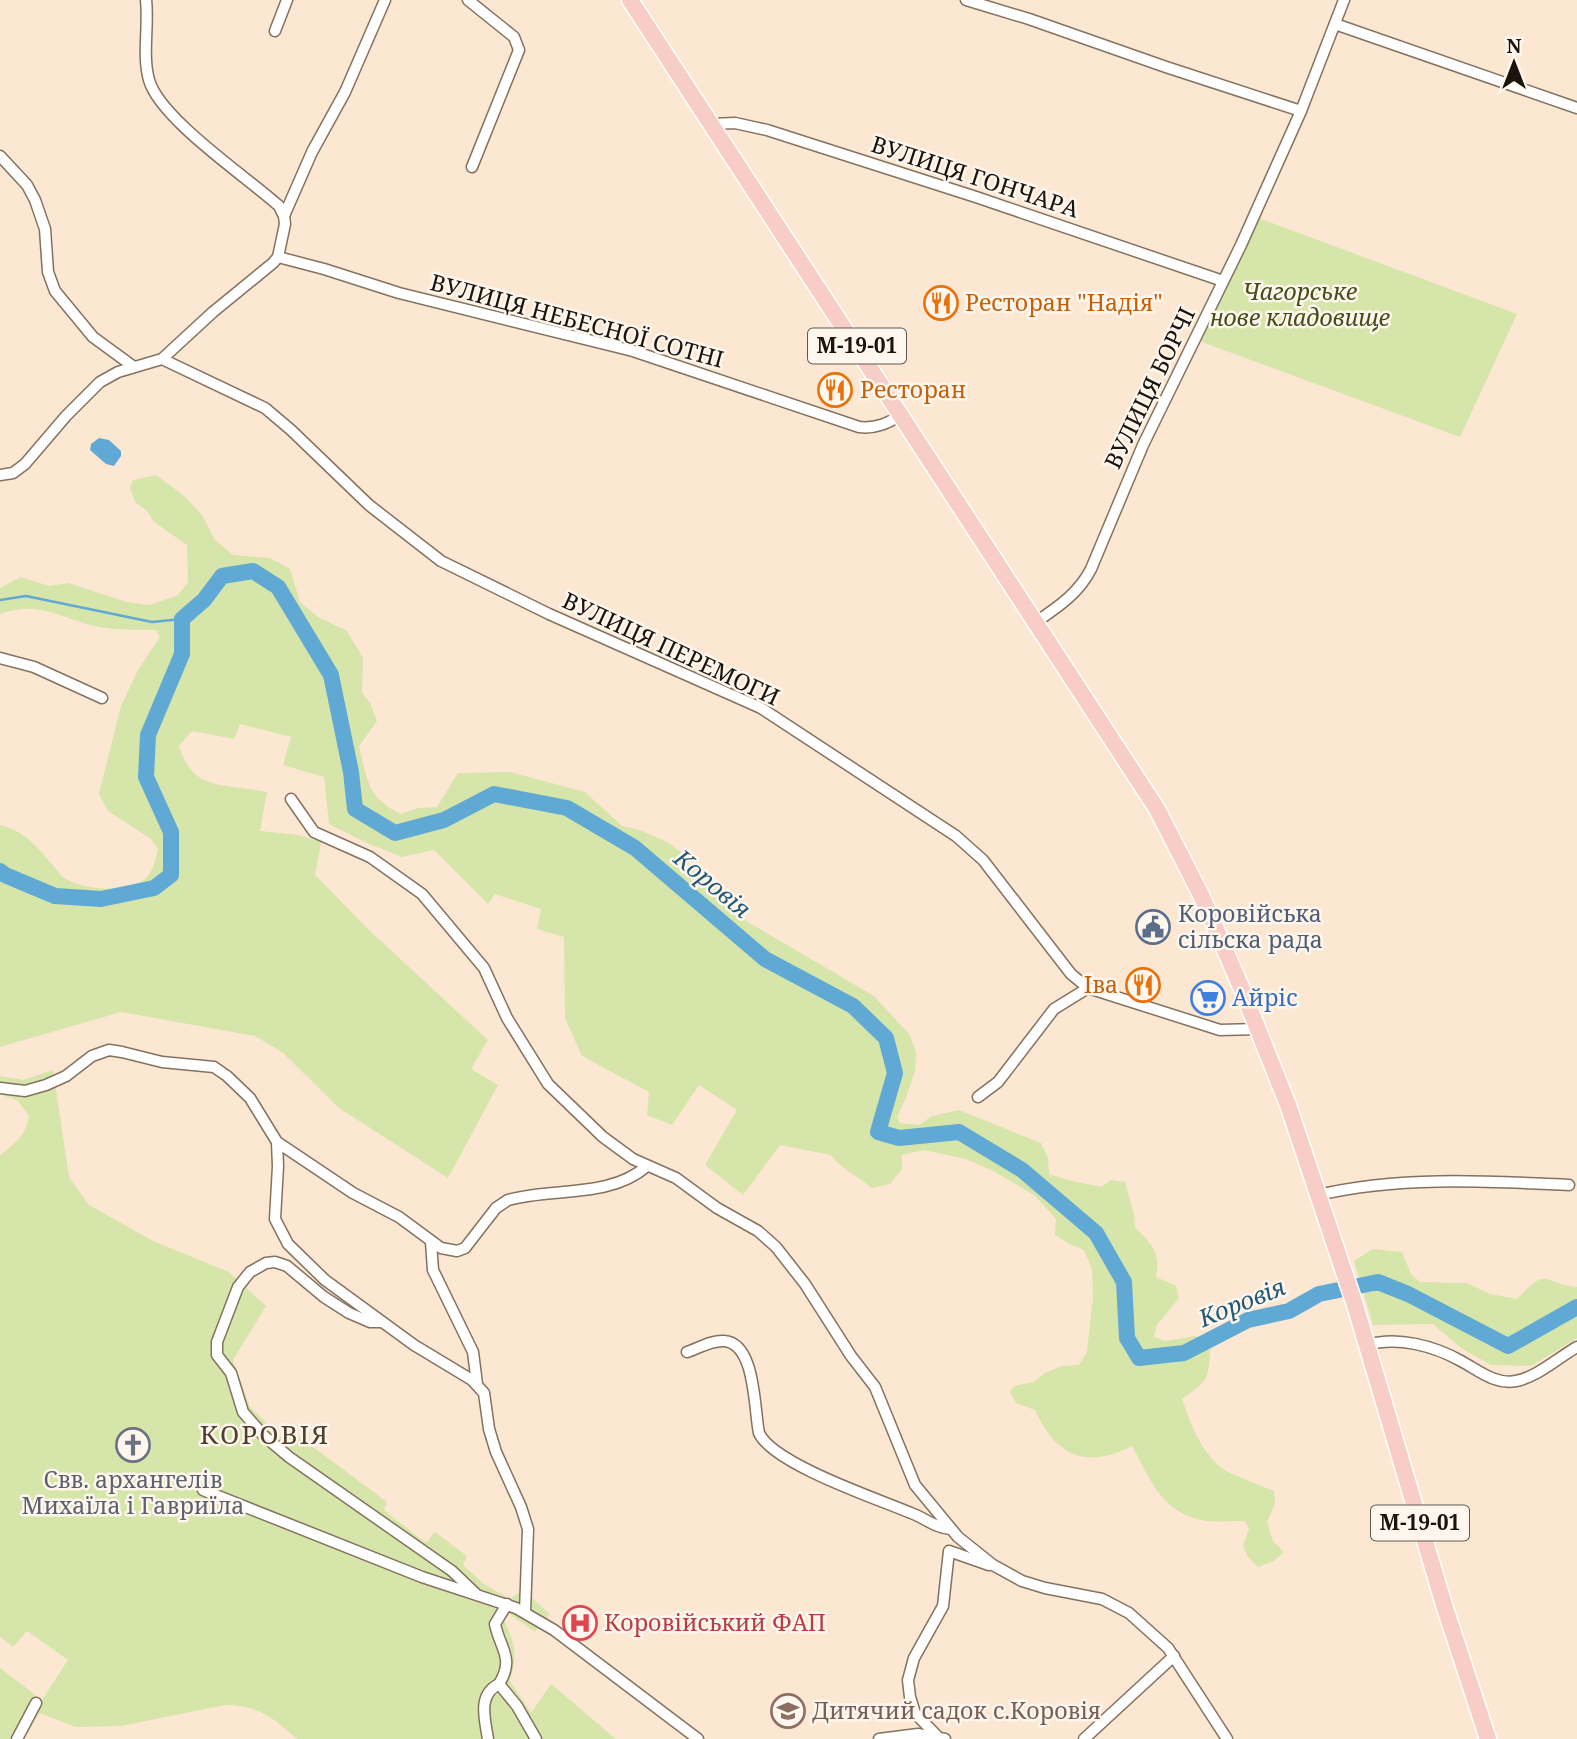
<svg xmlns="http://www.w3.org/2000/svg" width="1577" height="1739" font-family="'Noto Serif',serif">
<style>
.green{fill:#d6e5aa}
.water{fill:#60a9d4}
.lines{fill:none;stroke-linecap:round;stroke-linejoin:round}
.stream{stroke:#60a9d4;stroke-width:2.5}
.river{stroke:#60a9d4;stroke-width:16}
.street-casing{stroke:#84725f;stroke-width:13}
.primary-casing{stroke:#fff;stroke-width:19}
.street{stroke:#fff;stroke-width:10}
.primary{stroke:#f8cdc8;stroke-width:16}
.labels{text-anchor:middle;stroke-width:5;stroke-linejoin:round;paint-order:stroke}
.shield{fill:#fff7ee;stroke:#5f5850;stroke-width:2}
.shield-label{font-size:21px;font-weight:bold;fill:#1b140d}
.street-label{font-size:23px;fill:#1b140d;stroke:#fff7ee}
.park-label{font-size:23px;font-style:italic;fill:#434e19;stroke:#fff7ee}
.food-label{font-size:23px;fill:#c56008;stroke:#fff7ee;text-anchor:start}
.service-label{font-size:23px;fill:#4e5e75;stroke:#fff7ee;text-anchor:start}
.shop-label{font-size:23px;fill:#366cbe;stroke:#fff7ee;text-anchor:start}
.worship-label{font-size:23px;fill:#5b616d;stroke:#fff7ee}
.health-label{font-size:23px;fill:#be3a42;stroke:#fff7ee;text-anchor:start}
.education-label{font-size:23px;fill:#785e54;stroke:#fff7ee;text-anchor:start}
.water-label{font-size:24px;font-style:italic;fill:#225978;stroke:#fff7ee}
.quarter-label{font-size:26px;letter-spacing:2px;fill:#503f2e;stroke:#fff7ee}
</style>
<rect width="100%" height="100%" fill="#fce7d2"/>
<!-- green -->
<g class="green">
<polygon points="1256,217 1517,314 1460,437 1199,341"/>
<path d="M156,475L183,495L202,515L215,540L233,555L270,558L290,569L300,602L318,617L347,631L363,658L362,693L370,703L377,721L359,746C367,779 367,798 401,814L418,808L437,807L458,773L510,772L585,792L622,826L640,830L669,843L683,854L692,868L721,887L729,895L731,912L874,996L910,1035L916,1052L915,1071L905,1100L897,1117L900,1123L919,1125L932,1116L959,1110L1041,1143L1048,1158L1049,1174L1068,1180L1101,1187L1111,1180L1125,1182L1134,1214L1135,1227C1152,1245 1161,1252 1156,1277L1176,1286L1179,1298L1157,1325L1154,1337L1165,1341L1196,1336L1210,1349C1209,1381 1207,1381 1182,1399C1191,1425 1203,1458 1228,1472C1243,1479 1259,1485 1274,1491L1275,1504L1267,1522L1273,1541L1284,1552L1274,1561L1258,1567L1248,1557L1243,1546L1249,1529L1245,1521C1231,1521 1214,1523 1201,1520C1160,1511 1150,1478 1132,1446C1085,1470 1056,1456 1035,1410L1016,1403L1010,1392L1014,1386L1034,1382L1045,1373L1062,1366L1079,1365L1087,1352L1093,1296L1092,1269L1084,1250L1069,1244L1055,1235L1056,1219L1034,1195L995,1172L966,1159L924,1150L902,1155V1169L890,1184L872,1188C860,1178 838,1167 831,1155L780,1145L743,1195L705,1165L737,1110L699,1085L672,1125L647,1115L649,1092L582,1056L565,1018L564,937L537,929L541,909L495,894L488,904L434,850L402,857L367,843L329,824L324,777L283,765L291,737L240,724L234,739L192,731L179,746C193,793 226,783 267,792L260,831L298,835L321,842L315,875L370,931L488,1040L471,1069L498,1085L448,1178L339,1108L282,1052L255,1036L121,1012L0,1047V825C24,831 36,845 51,863C56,868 60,876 66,879C84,890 127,893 145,879C153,872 156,859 158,849L151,839L108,811L99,794L121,706L138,670L160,637L156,630C135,630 111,630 90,625C56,615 36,601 0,614V588L21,577L49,586L68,583L127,602L150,605L178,595L188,582L187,545L154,522L147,511L135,502L130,488L133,480Z"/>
<path d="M53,1070L69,1177L89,1205L153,1241L229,1272L266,1306L233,1360L250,1407L281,1437L289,1429L387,1502L384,1510L426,1543L435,1532L467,1556L463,1565L484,1584L510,1599L523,1590L550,1614L535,1632L508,1613L503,1618C515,1645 518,1652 510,1681L531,1713L551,1684L616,1739H297C272,1717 260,1706 225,1705L121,1726L76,1727L39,1713L24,1739H0V1668L42,1700L68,1660L27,1631L13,1647L0,1637V1155C15,1144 26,1135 29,1116L18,1101L0,1094V1076L23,1080Z"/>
<path d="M1373,1249L1402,1252L1411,1274L1420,1282L1467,1283L1490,1294L1517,1299C1549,1265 1541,1283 1577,1287V1338L1531,1366L1491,1365L1461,1348L1433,1324L1373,1325L1354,1261Z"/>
</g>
<!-- water -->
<polygon class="water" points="99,438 109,440 121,451 121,456 114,466 106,464 90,450 91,444"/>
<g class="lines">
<!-- stream -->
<polyline class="stream" points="0,600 26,596 152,622 182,619"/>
<!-- river -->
<polyline class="river" points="0,871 5,875 55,896 101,899 154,888 171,875 171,832 146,777 148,735 182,654 182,619 204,600 222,576 253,571 278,587 331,675 351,772 355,809 395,833 444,820 494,794 567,808 635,848 765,959 853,1006 886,1038 895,1073 878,1132 899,1138 959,1132 1022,1170 1096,1233 1124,1282 1127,1338 1139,1358 1184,1353 1248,1320 1289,1311 1319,1294 1378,1282 1408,1294 1508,1346 1577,1307"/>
<!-- street casing -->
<g class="street-casing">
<g id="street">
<polyline points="468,0 514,37 519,50 472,167"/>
<polyline points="966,0 1029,19 1166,67 1301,111"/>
<polyline points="1335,24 1577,108"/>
<polyline points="275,31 287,0"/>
<polyline points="711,124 735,123 767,130 976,197 1223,281"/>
<polyline points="0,156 27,185 35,200 45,229 48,272 55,291 93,337 134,367"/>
<polyline points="284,216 312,152 345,92 385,0"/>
<path d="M278,257L324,269L399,293L633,351L859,427C876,429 889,423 902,414"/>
<polyline points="162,359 265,408 291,430 369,505 441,561 549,614 761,708 956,836 983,860 1071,974 1088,988 1220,1030 1258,1029"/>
<path d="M0,475L13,473L25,464L66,416L100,382L118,372L162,359L213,312L273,263L278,257L285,224L284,216L279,206C247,177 160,119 149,80C142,55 149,26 146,0"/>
<path d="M1036,622C1058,607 1079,593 1091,569L1143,445L1241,245L1301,111L1344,0"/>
<polyline points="0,658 34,667 102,698"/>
<polyline points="291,799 314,832 370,857 422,894 484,968 507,1018 548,1084 603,1137 633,1159 676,1178 717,1208 758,1231 776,1247 805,1284 851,1356 875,1387 915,1485 958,1537 993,1565 1022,1581 1045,1588 1102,1599 1129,1613 1168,1648 1227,1739"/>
<path d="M0,1088L25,1091L46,1085L66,1076L92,1056L109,1050L122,1052L162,1062L214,1067L227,1076L250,1098L277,1142L353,1193L399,1217L441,1248L457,1251L465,1248L496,1208L508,1200C553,1187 609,1199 647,1166"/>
<polyline points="978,1097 998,1082 1054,1009 1088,988"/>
<polyline points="277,1142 278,1166 275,1219 288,1244 325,1280 414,1345 472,1380 484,1393 489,1429 496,1452 521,1507 528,1529 525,1612"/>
<path d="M1318,1195C1399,1176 1486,1181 1569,1185"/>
<polyline points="431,1242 433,1270 473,1352 477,1384"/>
<polyline points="382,1322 370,1322 349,1313 324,1297 287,1266 275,1262 266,1263 250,1272 238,1287 217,1342 217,1355 231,1373 243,1412 263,1435 289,1457 452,1571 475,1593"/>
<path d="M1367,1345C1398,1336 1434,1346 1461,1361C1478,1370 1495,1385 1516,1381C1537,1377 1558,1358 1577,1347"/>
<path d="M687,1352C699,1348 712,1340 724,1341C756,1343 754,1410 759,1433C773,1464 878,1499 911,1513C925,1518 935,1528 951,1529"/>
<polyline points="203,1490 422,1577 516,1608 554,1630 698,1739"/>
<path d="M507,1604L495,1624C500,1649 515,1658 499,1684L517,1706L536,1739"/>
<polyline points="937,1736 915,1713 910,1697 908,1680 914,1658 943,1606 949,1551 989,1565"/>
<polyline points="17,1739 36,1703"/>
<path d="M488,1739C485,1719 477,1695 499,1684"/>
<polyline points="879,1739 918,1734 945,1739"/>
<polyline points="1084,1739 1174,1656"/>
</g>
</g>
<!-- primary casing -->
<g class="primary-casing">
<polyline id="primary" points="630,0 1157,809 1201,895 1241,987 1288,1105 1355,1305 1444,1605 1488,1739"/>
</g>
<!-- street -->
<use href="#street" class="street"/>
<!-- primary -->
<use href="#primary" class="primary"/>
</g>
<!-- icons -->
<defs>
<g id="restaurant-ring" transform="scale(1.75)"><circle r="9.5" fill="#fff7ee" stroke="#e8710a" stroke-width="1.5"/><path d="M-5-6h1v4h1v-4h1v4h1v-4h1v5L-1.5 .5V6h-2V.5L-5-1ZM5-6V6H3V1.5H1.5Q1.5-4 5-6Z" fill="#e8710a"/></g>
<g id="civic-ring" transform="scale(1.75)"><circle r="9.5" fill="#fff7ee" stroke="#5c6f8a" stroke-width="1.5"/><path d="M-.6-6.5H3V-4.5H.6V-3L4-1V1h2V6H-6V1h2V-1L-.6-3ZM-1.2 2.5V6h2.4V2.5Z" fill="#5c6f8a"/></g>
<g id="supermarket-ring" transform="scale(1.75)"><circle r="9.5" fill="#fff7ee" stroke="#3f7fe0" stroke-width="1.5"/><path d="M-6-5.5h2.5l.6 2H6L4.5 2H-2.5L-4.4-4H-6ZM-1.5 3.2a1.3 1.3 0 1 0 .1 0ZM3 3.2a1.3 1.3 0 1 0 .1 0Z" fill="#3f7fe0"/></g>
<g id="church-ring" transform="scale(1.75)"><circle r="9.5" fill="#fff7ee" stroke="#6b7280" stroke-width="1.5"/><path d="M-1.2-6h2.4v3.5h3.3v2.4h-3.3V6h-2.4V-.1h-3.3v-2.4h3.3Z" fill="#6b7280"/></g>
<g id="hospital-ring" transform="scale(1.75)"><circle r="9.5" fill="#fff7ee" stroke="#e0444e" stroke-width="1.5"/><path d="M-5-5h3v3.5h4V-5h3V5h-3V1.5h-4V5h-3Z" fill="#e0444e"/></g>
<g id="school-ring" transform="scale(1.75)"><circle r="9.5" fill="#fff7ee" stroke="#8d6e63" stroke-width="1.5"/><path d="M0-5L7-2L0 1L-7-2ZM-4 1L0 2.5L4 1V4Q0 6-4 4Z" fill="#8d6e63"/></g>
</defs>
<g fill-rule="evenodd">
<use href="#restaurant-ring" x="941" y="303"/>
<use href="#restaurant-ring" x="835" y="390"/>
<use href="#civic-ring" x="1153" y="927"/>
<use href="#restaurant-ring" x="1143" y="985"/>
<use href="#supermarket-ring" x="1208" y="998"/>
<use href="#church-ring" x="133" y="1445"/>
<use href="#hospital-ring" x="580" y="1623"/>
<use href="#school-ring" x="788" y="1711"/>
</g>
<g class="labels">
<!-- shield labels -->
<g class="shield">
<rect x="808" y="328.5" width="98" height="35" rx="5"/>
<rect x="1371" y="1505.5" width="98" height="35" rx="5"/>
</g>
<g class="shield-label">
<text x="857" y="353">М-19-01</text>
<text x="1420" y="1530">М-19-01</text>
</g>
<!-- street labels -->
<g class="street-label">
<text transform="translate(975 177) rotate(18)" y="8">ВУЛИЦЯ ГОНЧАРА</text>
<text transform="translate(577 321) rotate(15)" y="8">ВУЛИЦЯ НЕБЕСНОЇ СОТНІ</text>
<text transform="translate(1150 388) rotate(-64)" y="8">ВУЛИЦЯ БОРЧІ</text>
<text transform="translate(671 649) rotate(25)" y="8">ВУЛИЦЯ ПЕРЕМОГИ</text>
</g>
<!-- park labels -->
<g class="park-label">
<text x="1300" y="300">Чагорське<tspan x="1300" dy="26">нове кладовище</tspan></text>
</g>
<!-- food labels -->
<g class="food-label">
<text x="965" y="311">Ресторан "Надія"</text>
<text x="860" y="398">Ресторан</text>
<text x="1118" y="993" text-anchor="end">Іва</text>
</g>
<!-- service labels -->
<g class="service-label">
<text x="1178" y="922">Коровійська<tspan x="1178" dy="26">сільска рада</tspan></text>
</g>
<!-- shop labels -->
<g class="shop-label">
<text x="1232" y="1006">Айріс</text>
</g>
<!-- worship labels -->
<g class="worship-label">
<text x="133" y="1488">Свв. архангелів<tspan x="133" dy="26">Михаїла і Гавриїла</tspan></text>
</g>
<!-- health labels -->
<g class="health-label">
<text x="604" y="1631">Коровійський ФАП</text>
</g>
<!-- education labels -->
<g class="education-label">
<text x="812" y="1719">Дитячий садок с.Коровія</text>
</g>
<!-- water labels -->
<g class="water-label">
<text transform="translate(712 884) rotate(40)" y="8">Коровія</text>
<text transform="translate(1242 1303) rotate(-22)" y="8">Коровія</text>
</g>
<!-- quarter labels -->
<g class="quarter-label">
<text x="265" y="1444">КОРОВІЯ</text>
</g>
</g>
<!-- north arrow -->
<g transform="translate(1514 63)" stroke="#fff7ee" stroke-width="5" paint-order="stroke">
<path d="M0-5L12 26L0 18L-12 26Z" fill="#1b140d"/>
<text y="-10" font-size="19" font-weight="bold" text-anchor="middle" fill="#1b140d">N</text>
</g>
</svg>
